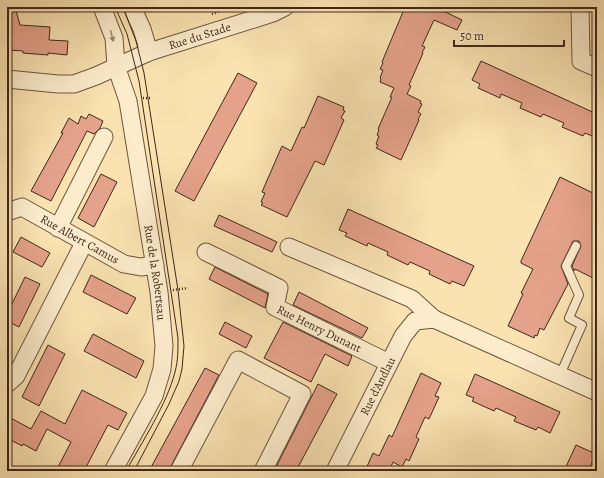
<svg xmlns="http://www.w3.org/2000/svg" width="604" height="478" font-family="Alegreya,serif">
<style>
.building{fill:#e5a28a;stroke:#40271a}
.lines{fill:none;stroke-linecap:round;stroke-linejoin:round}
.service-casing{stroke:#6e5640;stroke-width:10}
.minor-casing{stroke:#6e5640;stroke-width:19}
.path{stroke:#40271a;stroke-width:2.5;stroke-dasharray:1 2;stroke-linecap:butt}
.service{stroke:#fceccc;stroke-width:8}
.minor{stroke:#fceccc;stroke-width:17}
.tram{stroke:#40271a;stroke-width:1}
.oneway{fill:#9e8a73}
.labels{text-anchor:middle;stroke-width:3;stroke-linejoin:round;paint-order:stroke}
.street-label{font-size:12px;fill:#40271a;stroke:#fceccc}
</style>
<rect width="100%" height="100%" fill="#fae2b1"/>
<filter id="stains"><feTurbulence type="fractalNoise" baseFrequency=".005" numOctaves="4"/><feColorMatrix values="0 0 0 0 .2 0 0 0 0 .09 0 0 0 0 .02 0 0 0 .5 -.17"/></filter>
<radialGradient id="worn" r=".72"><stop offset=".6" stop-color="#630" stop-opacity="0"/><stop offset="1" stop-color="#630" stop-opacity=".3"/></radialGradient>
<!-- building -->
<g class="building">
<polygon points="7,7 15,7 20,25 50,27 49,40 68,41 67,55 48,53 48,55 35,54 23,53 23,51 7,50"/>
<polygon points="405,7 435,7 462,20 457,30 434,20 422,46 425,47 422,53 423,53 409,85 411,86 407,94 421,101 420,103 422,104 418,112 421,114 418,119 419,120 401,160 376,148 378,145 376,144 379,136 377,135 379,130 378,129 392,97 390,97 394,88 380,82 381,79 380,78 383,70 380,69 383,63 382,62"/>
<polygon points="481,61 597,114 597,138 585,133 583,136 562,127 564,123 543,114 541,117 520,108 522,103 501,94 500,98 478,88 480,84 472,80"/>
<polygon points="238,73 257,83 194,201 175,191"/>
<polygon points="318,96 344,107 343,110 345,111 341,118 344,120 324,165 315,161 287,217 261,205 263,203 261,202 265,193 262,192 282,146 291,151 302,127 304,128"/>
<polygon points="89,114 103,121 100,128 94,134 87,131 51,201 31,191 63,133 61,133 69,118 78,124 81,116 86,119"/>
<polygon points="101,174 117,182 94,227 78,218"/>
<polygon points="560,177 597,195 597,280 575,269 574,271 572,266 581,246 579,241 573,241 561,266 568,284 544,330 540,328 537,336 535,335 534,338 508,326 523,294 521,293 533,269 521,263 521,261"/>
<polygon points="348,209 474,266 464,286 452,281 450,284 429,274 430,271 410,262 408,265 387,255 388,252 368,243 367,246 345,236 347,233 339,230"/>
<polygon points="219,215 277,242 272,252 214,226"/>
<polygon points="21,237 50,253 42,267 13,252"/>
<polygon points="215,267 268,294 265,308 209,279"/>
<polygon points="91,275 136,298 127,314 83,292"/>
<polygon points="25,277 40,284 19,327 7,321 7,314"/>
<polygon points="299,292 368,328 362,338 293,305"/>
<polygon points="225,322 252,336 246,348 219,334"/>
<polygon points="283,322 352,356 348,366 325,354 311,382 264,358"/>
<polygon points="93,334 144,361 136,378 84,351"/>
<polygon points="48,345 65,354 39,406 22,397"/>
<polygon points="205,368 219,375 170,468 168,471 149,471"/>
<polygon points="421,373 441,383 435,396 439,397 429,419 425,417 416,437 419,439 409,461 406,459 402,467 393,462 389,471 365,471 373,453 379,456 389,435 392,437"/>
<polygon points="475,374 560,412 550,433 538,427 536,430 514,421 516,417 496,408 494,411 472,401 474,398 466,395"/>
<polygon points="318,384 337,394 296,471 274,471"/>
<polygon points="82,390 127,413 118,430 108,425 84,471 56,471 71,442 47,429 36,451 23,444 22,446 7,438 7,416 31,429 41,411 65,424"/>
<polygon points="576,445 596,454 588,471 564,471"/>
</g>
<g class="lines">
<!-- service casing -->
<g class="service-casing">
<polyline id="service" points="560,375 582,325 569,318 579,295 566,266 576,246"/>
</g>
<!-- minor casing -->
<g class="minor-casing">
<g id="minor">
<path id="s1" d="M102,7L114,38L116,66L128,101L159,292L164,346L162,369L154,396L113,471"/>
<polyline points="132,7 142,29 149,52"/>
<polyline points="580,7 581,61 597,68"/>
<path id="s2" d="M7,79L58,84H74L96,76L149,52L273,13L285,7"/>
<path id="s3" d="M7,212L22,207L124,264L141,267L155,265"/>
<polyline points="58,228 104,137"/>
<polyline points="289,247 412,299 434,319"/>
<path id="s4" d="M206,252L279,288L275,307L389,363"/>
<polyline points="7,384 16,376 84,243"/>
<polyline points="179,471 238,360 302,394 263,471"/>
<path id="s5" d="M335,471L403,336L415,321L434,319L597,392"/>
</g>
</g>
<!-- path -->
<g class="path">
<polyline points="212,14 231,7"/>
<polyline points="143,98 152,98"/>
<polyline points="173,290 188,288"/>
</g>
<!-- service -->
<use href="#service" class="service"/>
<!-- minor -->
<use href="#minor" class="minor"/>
<!-- tram -->
<g class="tram">
<path d="M115,7L127,34L139,81L178,338C178,350 178,361 175,372C167,404 142,442 126,471"/>
<polyline points="123,7 136,41 144,73 178,290 184,346 182,369 179,381 169,404 134,471"/>
</g>
</g>
<!-- one-way arrows -->
<defs><path id="oneway-solid" d="M-6-.8H1V-3.2L6.5 0L1 3.2V.8H-6Z"/></defs>
<use class="oneway" href="#oneway-solid" transform="translate(112 36) rotate(76)"/>
<g class="labels">
<!-- street labels -->
<g class="street-label">
<text dy="4" stroke="none"><textPath href="#s2" startOffset="202">Rue du Stade</textPath></text>
<text dy="4" stroke="none"><textPath href="#s3" startOffset="82">Rue Albert Camus</textPath></text>
<text dy="4" stroke="none"><textPath href="#s1" startOffset="272">Rue de la Robertsau</textPath></text>
<text dy="4" stroke="none"><textPath href="#s4" startOffset="150">Rue Henry Dunant</textPath></text>
<text dy="4" stroke="none"><textPath href="#s5" startOffset="95">Rue d'Andlau</textPath></text>
</g>
</g>
<!-- margin -->
<rect width="604" height="478" fill="none" stroke="#fae2b1" stroke-width="24"/>
<rect x="8" y="8" width="588" height="462" fill="none" stroke="#40271a" stroke-width="2"/>
<rect x="12" y="12" width="580" height="454" fill="none" stroke="#40271a"/>
<!-- scale -->
<path d="M454 40v6h110v-6" fill="none" stroke="#40271a" stroke-width="2"/>
<text x="460" y="40" font-size="12" fill="#40271a" stroke="#fceccc" stroke-width="3" paint-order="stroke">50 m</text>
<rect width="100%" height="100%" filter="url(#stains)"/>
<rect width="100%" height="100%" fill="url(#worn)"/>
</svg>
